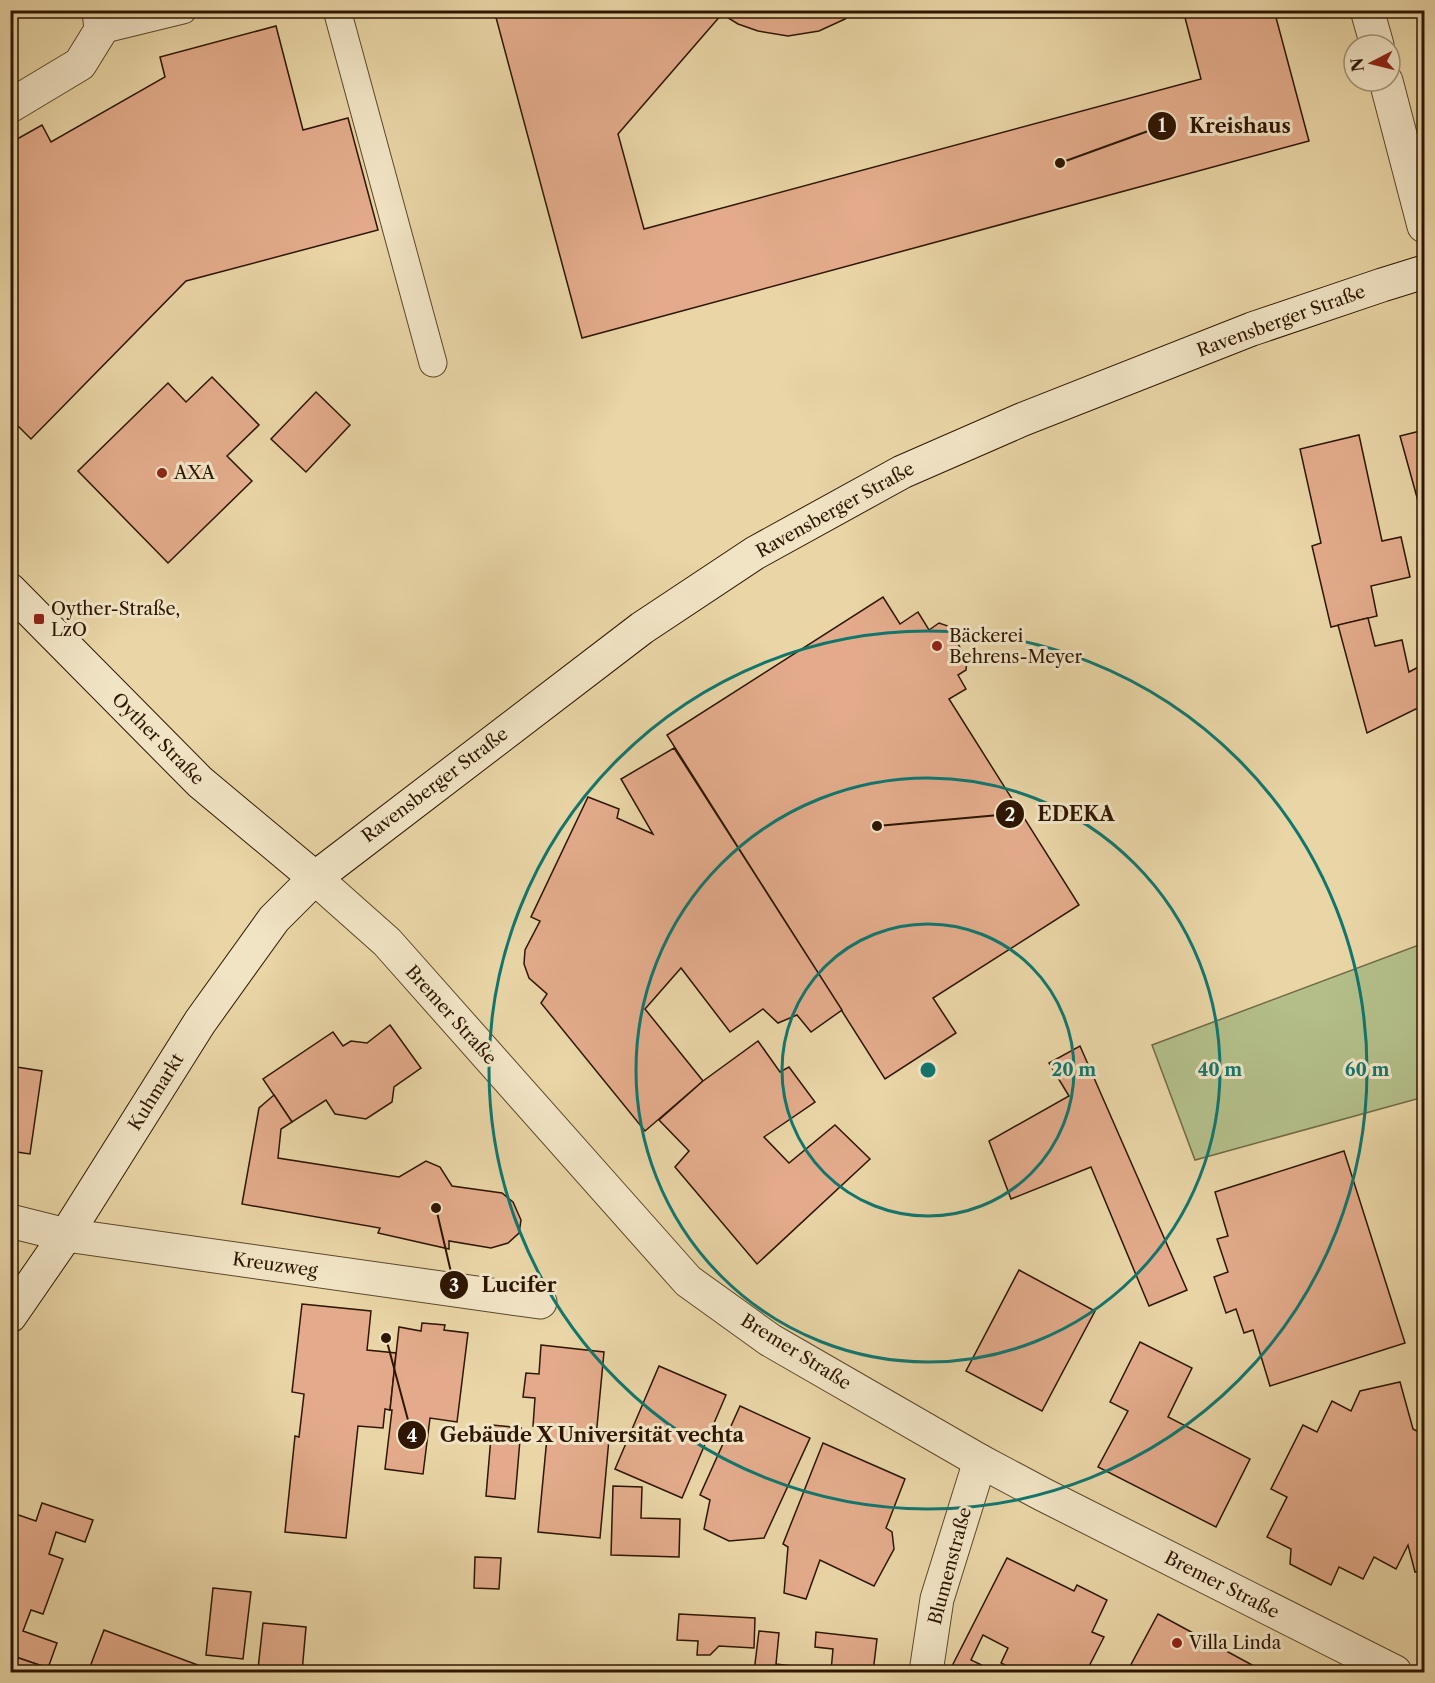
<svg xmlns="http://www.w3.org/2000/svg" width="1435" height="1683" font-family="'Libre Caslon Text',serif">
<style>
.green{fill:#b3be89;stroke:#706a44;stroke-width:1.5}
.building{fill:#e3ab8b;stroke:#2e1600;stroke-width:1.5}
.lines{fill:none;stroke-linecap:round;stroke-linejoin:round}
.service-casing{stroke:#5d462a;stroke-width:29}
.minor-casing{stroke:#5d462a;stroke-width:35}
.tertiary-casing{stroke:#5d462a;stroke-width:35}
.secondary-casing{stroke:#2e1600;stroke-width:35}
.service{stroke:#f1e4c5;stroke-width:27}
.minor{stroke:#f1e4c5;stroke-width:33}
.tertiary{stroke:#f1e4c5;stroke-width:33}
.secondary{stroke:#f1e4c5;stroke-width:33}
.ring{fill:none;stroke:#0f766e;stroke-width:3}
.poi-dot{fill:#8f2418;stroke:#f1e4c5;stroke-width:2}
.labels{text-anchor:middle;stroke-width:6;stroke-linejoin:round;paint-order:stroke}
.street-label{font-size:18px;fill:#2e1600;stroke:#f1e4c5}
.poi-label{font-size:18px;fill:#2e1600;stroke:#f1e4c5;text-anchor:start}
.centre{fill:#0f766e;stroke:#f1e4c5;stroke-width:3}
.ring-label{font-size:18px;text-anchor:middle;font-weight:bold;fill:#0f766e;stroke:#f1e4c5;stroke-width:6;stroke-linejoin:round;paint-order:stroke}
.leader{fill:none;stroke:#2e1600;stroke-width:2}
.callout-dot{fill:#2e1600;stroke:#f1e4c5;stroke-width:2}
.mark-label{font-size:18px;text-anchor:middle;font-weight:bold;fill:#fff}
.callout-label{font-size:20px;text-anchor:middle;font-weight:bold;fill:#2e1600;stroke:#f1e4c5;stroke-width:6;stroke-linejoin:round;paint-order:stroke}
</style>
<rect width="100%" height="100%" fill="#e9d5a6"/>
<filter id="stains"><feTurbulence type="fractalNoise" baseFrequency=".00333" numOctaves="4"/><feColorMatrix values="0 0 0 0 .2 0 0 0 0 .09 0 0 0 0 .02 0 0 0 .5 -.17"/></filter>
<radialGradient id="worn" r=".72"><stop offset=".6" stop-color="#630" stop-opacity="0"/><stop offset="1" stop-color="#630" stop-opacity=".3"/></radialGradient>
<!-- green -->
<polygon class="green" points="1424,943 1424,1097 1195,1160 1152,1045"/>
<!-- building -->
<g class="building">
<polygon points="494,10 856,10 845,19 819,31 788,36 758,31 738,24 722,14 618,134 644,229 1201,79 1183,10 1274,10 1309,141 582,338"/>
<polygon points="276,26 303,130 348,118 378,230 186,281 31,439 10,418 10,143 42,125 51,142 165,77 160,57"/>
<polygon points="212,377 259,425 227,456 252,481 168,563 78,471 168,383 186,402"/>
<polygon points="316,392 350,425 306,472 271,439"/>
<polygon points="1424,430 1424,499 1418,501 1400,436"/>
<polygon points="1359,435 1382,541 1401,537 1410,577 1371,586 1377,616 1331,627 1312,546 1321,543 1300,449"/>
<polygon points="883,597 900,624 918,612 929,630 939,623 948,626 967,660 966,670 958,675 966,689 949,699 1079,905 933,998 956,1033 885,1079 667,735"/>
<polygon points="1368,618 1375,646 1402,640 1409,672 1424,664 1424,705 1367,733 1338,625"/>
<polygon points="674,748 842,1010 811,1032 797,1015 778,1023 763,1009 730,1032 681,968 645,1009 703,1081 645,1131 541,1003 547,994 529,978 524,964 525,950 540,921 531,917 588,797 619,809 617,818 653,834 621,779"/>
<polygon points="390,1025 421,1068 394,1087 392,1102 366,1119 335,1114 326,1100 292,1122 263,1079 333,1032 343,1046 351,1041 367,1043"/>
<polygon points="758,1041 780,1072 789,1067 815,1102 764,1137 789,1163 835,1125 870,1159 757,1264 675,1167 689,1151 659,1120 703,1081"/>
<polygon points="1080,1046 1187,1290 1149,1306 1091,1167 1011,1199 989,1141 1069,1096 1049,1063"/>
<polygon points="10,1066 42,1071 30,1154 10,1151"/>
<polygon points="274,1095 292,1122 281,1129 278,1158 399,1177 426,1161 440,1167 452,1186 502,1193 513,1202 521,1220 519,1233 508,1243 491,1248 449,1241 449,1249 378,1233 380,1228 242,1204 259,1108"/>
<polygon points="1344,1151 1405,1343 1270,1386 1253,1330 1244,1333 1236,1309 1226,1313 1214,1277 1228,1272 1217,1239 1228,1236 1215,1192"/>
<polygon points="1019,1270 1095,1311 1042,1411 966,1371"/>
<polygon points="302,1304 371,1311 367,1350 396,1353 390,1410 385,1409 383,1428 358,1426 346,1538 285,1532 295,1436 299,1437 304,1394 292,1392"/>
<polygon points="422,1323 445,1325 444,1330 468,1333 457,1422 430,1418 423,1474 385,1469 392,1410 390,1410 399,1327 421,1331"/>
<polygon points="1140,1342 1192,1368 1168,1417 1250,1459 1216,1527 1098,1467 1128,1411 1110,1402"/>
<polygon points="541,1345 604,1352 596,1437 609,1439 600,1538 538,1532 548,1427 533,1426 535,1398 523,1397 526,1373 539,1374"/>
<polygon points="659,1366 726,1395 682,1498 615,1469"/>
<polygon points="1400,1382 1413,1429 1424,1435 1424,1455 1421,1463 1424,1464 1424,1570 1415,1572 1408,1545 1396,1569 1374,1557 1363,1579 1339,1567 1331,1585 1290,1564 1291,1549 1267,1537 1287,1497 1271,1489 1303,1425 1317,1432 1332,1401 1351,1411 1360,1391"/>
<polygon points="740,1406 810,1438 764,1538 729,1541 704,1529 710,1500 700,1495"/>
<polygon points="492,1425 521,1428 515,1499 486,1496"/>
<polygon points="823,1443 905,1479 886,1528 892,1532 894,1549 874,1586 820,1560 806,1599 784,1593 788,1547 783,1544"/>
<polygon points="613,1486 642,1487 641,1518 680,1519 679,1557 611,1555"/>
<polygon points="42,1503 93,1520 85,1542 56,1532 49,1554 63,1559 43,1614 31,1610 23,1631 57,1643 48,1668 10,1655 10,1512 36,1521"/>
<polygon points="475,1557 501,1558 499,1589 474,1588"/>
<polygon points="1007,1558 1074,1591 1077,1585 1107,1600 1092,1632 1104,1637 1086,1672 1019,1672 1001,1663 1008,1648 983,1635 971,1660 996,1672 949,1672"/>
<polygon points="213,1588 251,1592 243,1659 206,1655"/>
<polygon points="679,1614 755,1618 754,1648 719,1646 710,1655 697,1655 698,1641 677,1640"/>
<polygon points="1158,1614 1265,1672 1127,1672"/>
<polygon points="263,1623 306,1627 302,1672 258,1669"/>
<polygon points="104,1630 203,1667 201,1672 88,1672"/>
<polygon points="759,1631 779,1633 776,1664 831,1671 833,1649 815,1647 816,1632 877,1639 873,1672 754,1672"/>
<polygon points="10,1655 48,1668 46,1672 10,1672"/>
</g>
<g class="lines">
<!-- service casing -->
<g class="service-casing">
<g id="service">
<polyline points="337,10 433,363"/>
<polyline points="101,30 183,10"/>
</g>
</g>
<!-- minor casing -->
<g class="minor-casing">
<g id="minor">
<polyline points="1367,10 1377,45"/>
<polyline points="1386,81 1424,226"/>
<polyline points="10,106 80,64 101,30 99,10"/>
<polyline points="10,1221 66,1235 540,1302"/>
<polyline points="926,1672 937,1599 980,1461"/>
</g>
</g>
<!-- tertiary casing -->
<g class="tertiary-casing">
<polyline id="tertiary" points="315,878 387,942 688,1281 770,1340 980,1461 1042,1494 1395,1672"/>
</g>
<!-- secondary casing -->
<g class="secondary-casing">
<g id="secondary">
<polyline points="10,590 200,782 315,878"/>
<polyline points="10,1316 66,1235 200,1022 274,919 315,878 642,628 755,553 902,472 1021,420 1252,329 1382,285 1424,272"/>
</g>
</g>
<!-- service -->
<use href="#service" class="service"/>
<!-- minor -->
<use href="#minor" class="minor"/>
<!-- tertiary -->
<use href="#tertiary" class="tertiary"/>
<!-- secondary -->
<use href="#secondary" class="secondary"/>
</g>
<!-- distance rings -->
<g class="ring">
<circle cx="928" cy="1070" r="146"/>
<circle cx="928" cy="1070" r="292"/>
<circle cx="928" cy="1070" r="439"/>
</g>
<!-- markers -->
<g class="poi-dot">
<circle cx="162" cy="473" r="6"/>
<rect x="33" y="613" width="12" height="12" rx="3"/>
<circle cx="937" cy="646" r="6"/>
<circle cx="1177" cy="1643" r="6"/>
</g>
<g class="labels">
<!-- street labels -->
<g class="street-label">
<text transform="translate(1281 321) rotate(-20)" y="6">Ravensberger Straße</text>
<text transform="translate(835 510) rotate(-29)" y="6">Ravensberger Straße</text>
<text transform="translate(158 739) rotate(45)" y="6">Oyther Straße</text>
<text transform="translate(435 785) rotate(-37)" y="6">Ravensberger Straße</text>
<text transform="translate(451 1015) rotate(48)" y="6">Bremer Straße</text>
<text transform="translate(156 1092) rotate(-58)" y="6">Kuhmarkt</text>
<text transform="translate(275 1265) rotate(8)" y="6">Kreuzweg</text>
<text transform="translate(796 1352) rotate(32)" y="6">Bremer Straße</text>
<text transform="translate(950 1566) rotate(-75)" y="6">Blumenstraße</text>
<text transform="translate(1222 1585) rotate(27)" y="6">Bremer Straße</text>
</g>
<!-- poi labels -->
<g class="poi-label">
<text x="174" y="479">AXA</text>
<text x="51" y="615">Oyther-Straße,<tspan x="51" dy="21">LzO</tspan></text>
<text x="949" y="642">Bäckerei<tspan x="949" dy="21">Behrens-Meyer</tspan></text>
<text x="1189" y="1649">Villa Linda</text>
</g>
</g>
<circle cx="928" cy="1070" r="9" class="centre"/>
<g class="ring-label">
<text x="1074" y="1076">20 m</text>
<text x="1220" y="1076">40 m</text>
<text x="1367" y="1076">60 m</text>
</g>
<!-- callouts -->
<path class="leader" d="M1060 163L1162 126M877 826L1010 814M436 1208L454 1285M386 1338L412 1435"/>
<g class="callout-dot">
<circle cx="1060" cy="163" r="6"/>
<circle cx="877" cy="826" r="6"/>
<circle cx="436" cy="1208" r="6"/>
<circle cx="386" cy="1338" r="6"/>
<circle cx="1162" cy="126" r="15"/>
<circle cx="1010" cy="814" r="15"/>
<circle cx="454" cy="1285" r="15"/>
<circle cx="412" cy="1435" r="15"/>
</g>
<g class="mark-label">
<text x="1162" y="132">1</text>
<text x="1010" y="821">2</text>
<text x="454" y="1292">3</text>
<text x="412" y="1442">4</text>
</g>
<g class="callout-label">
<text x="1240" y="133">Kreishaus</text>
<text x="1076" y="821">EDEKA</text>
<text x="519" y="1292">Lucifer</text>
<text x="592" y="1442">Gebäude X Universität vechta</text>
</g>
<!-- margin -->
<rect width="1435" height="1683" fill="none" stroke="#e9d5a6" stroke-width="36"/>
<rect x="12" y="12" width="1411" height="1659" fill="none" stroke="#2e1600" stroke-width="3"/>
<rect x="18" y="18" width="1399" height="1647" fill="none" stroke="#2e1600" stroke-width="1.5"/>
<!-- north arrow -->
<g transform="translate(1372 63) rotate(263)"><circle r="28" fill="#f1e4c5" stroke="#a39276" stroke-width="1.5"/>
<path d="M0-4.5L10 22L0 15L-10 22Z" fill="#8f2418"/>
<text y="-9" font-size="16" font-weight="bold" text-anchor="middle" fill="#2e1600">N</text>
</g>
<rect width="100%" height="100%" filter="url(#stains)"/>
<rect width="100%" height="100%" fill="url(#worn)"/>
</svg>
